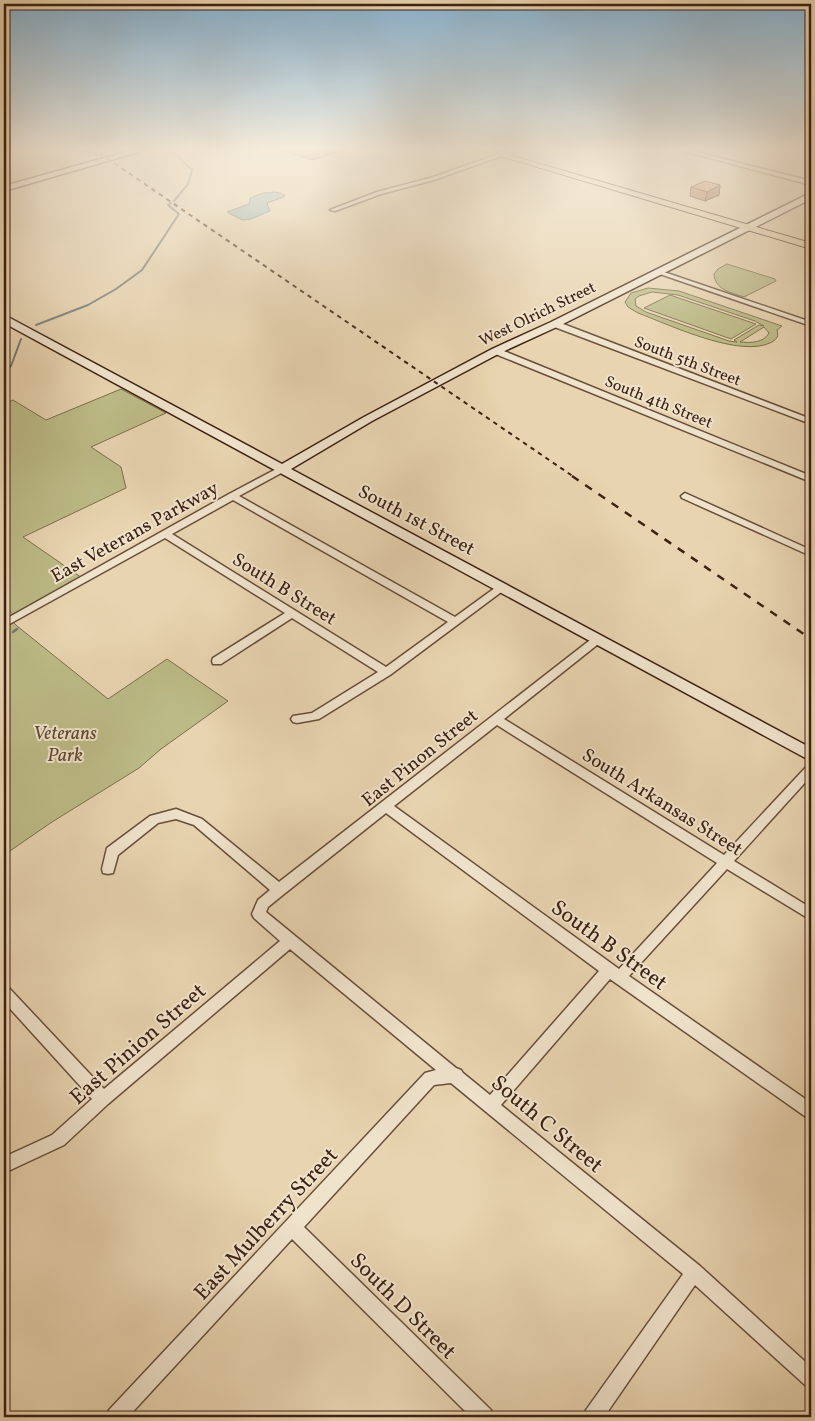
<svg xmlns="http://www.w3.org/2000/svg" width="815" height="1421" font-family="Vollkorn,serif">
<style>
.green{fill:#bcbb87;stroke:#7c6e4d;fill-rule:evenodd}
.water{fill:#9ab6b5;stroke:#757a74}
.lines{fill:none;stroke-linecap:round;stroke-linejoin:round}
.stream-far1{stroke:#757a74;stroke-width:2}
.stream{stroke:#757a74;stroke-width:2.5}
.street-casing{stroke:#684e3a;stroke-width:3}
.secondary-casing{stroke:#3d2113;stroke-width:3}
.primary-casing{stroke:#3d2113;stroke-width:2}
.street{fill:#f0e3cc;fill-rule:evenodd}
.secondary{fill:#f0e3cc;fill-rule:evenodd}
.primary{fill:#e8d4b0;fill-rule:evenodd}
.rail-far1{stroke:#3d2113;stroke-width:2;stroke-dasharray:4.5 4.5;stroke-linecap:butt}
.rail{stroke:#3d2113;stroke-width:2.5;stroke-dasharray:8 8;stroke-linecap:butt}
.wall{fill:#b37853;stroke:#3d2113}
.shaded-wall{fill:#926144;stroke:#3d2113}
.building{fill:#d08b61;stroke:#3d2113}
.labels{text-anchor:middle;stroke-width:4;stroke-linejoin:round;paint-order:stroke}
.far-street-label{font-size:16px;fill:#3d2113;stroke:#f0e3cc}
.street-label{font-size:19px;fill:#3d2113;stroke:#f0e3cc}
.park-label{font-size:19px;font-style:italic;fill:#5d4830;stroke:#f0e3cc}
.near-street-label{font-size:22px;fill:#3d2113;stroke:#f0e3cc}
</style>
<rect width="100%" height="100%" fill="#e8d4b0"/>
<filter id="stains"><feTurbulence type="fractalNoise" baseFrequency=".004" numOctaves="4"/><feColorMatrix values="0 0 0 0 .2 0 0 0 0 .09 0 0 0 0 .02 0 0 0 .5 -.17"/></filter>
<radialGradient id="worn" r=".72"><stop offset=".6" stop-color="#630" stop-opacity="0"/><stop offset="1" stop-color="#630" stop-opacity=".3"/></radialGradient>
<!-- green -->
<g class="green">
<path d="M727,264L775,279L776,281L744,297C732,293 715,290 714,274L718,269Z"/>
<path d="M648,288L679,291L782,326L777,330C779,336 777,339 772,342C741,359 670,325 638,313L628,307L625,302L631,293ZM652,292L678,295L755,321L764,326L759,325L734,340L737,342L729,341L646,312L636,306L635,299L639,296ZM764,327L769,333C764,343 750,343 740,342Z"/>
<polygon points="670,295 756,324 731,339 644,308"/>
<polygon points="121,389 166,413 91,447 121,467 126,488 23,537 85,580 16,617 4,606 4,404 13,400 46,420"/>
<polygon points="9,618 17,626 108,699 167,659 228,701 161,749 139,768 52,822 4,855 4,621"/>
</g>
<!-- water -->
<polygon class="water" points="276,192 285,195 284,197 267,203 270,211 251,219 242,220 227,212 249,204 250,198 263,193"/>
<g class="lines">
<!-- stream-far1 -->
<g class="stream-far1">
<polyline points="169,148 192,170 188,184 174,201"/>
<polyline points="36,325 88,305 116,289 142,270 179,214 168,205 171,203"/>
<polyline points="4,373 11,366 21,339"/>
</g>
<!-- stream -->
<g class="stream">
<polyline points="13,632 17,629"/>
<polyline points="4,641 9,636"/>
</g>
<!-- street casing -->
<g class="street-casing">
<g id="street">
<polygon points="672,148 680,148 811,181 811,185"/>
<polygon points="499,154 504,155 434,180 381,194 335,211 330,210 377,192 430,178"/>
<polygon points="657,271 661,271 811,322 811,326 657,273"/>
<polygon points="552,322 558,322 811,419 811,424 552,326"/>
<polygon points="493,349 499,349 811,476 811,482 493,353"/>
<path d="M282,466L285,467V471L239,496L455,617L499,585L503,584L508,587L390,675L319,719L297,723L293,722L291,719L293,716L312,713L378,672L292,618L221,664H213L212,661L213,658L285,613L165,538L4,627V620L229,494ZM233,500L448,622L386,667L172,534Z"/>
<polygon points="685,493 811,550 811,556 682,498 681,496"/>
<path d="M598,636L602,637L603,639L602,641L504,719L724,855L807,766L811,765V776L734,861L811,908V920L727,869L629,976L811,1103V1119L806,1117L610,979L501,1105L700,1266L811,1367V1388L805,1385L695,1285L604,1417H584L586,1410L683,1274L451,1083L434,1085L304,1227L491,1410L493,1417H471L292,1239L128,1417H107L109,1410L425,1073L436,1070L290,949L108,1104L64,1145L4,1173V1157L52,1135L92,1099L4,1002V986L9,988L104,1089L280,941L254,918L252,914L258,900L270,890L194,825L176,819L158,823L118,855L113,873L108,874L103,873L102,869L107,848L150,816L176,809L202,819L279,882L594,637ZM497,725L717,863L619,969L394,806ZM386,813L599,971L490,1095L463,1073L461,1070L456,1068L266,912L268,907L284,894Z"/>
</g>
</g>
<!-- secondary casing -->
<g class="secondary-casing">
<g id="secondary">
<polygon points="140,148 152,148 4,191 4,186"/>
<polygon points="513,148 524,148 504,157 497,155"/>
<polygon points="808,194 811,194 811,199 559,326 500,353 372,421 291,469 811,748 811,761 4,323 4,316 8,317 282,464 364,417 492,349 551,322"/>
</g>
</g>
<!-- primary casing -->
<g class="primary-casing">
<polygon id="primary" points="474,148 486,148 811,243 811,249"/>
</g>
<!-- street -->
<use href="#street" class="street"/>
<!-- secondary -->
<use href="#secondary" class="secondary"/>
<!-- primary -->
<use href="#primary" class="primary"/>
<!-- rail-far1 -->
<g class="rail-far1">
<polyline points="78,148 97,155"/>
<polyline points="92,148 574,477"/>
<polyline points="107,148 112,153"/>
</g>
<!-- rail -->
<polyline class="rail" points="572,476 811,639"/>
</g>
<!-- wall -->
<g class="wall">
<polygon points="281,148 338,148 338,152 312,160 281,150"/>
<polygon points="720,185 719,195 705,201 690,196 691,187"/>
</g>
<!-- shaded-wall -->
<g class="shaded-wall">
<polygon points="323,148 338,148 338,152 312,160 312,151"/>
<polygon points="720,185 719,195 705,201 707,192"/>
</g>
<!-- building -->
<g class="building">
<polygon points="301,148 323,148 312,151"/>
<polygon points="705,181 720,185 707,192 691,187"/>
</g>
<!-- sky -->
<linearGradient id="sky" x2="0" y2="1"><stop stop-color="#89b5d4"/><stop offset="0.43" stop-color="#f5ecdb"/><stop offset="1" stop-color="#f5ecdb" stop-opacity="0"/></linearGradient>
<rect width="815" height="347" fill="url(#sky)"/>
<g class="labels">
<!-- far-street labels -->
<g class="far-street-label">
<text transform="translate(537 313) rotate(-26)" y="6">West Olrich Street</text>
<text transform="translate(688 360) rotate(21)" y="6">South 5th Street</text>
<text transform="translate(659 401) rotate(22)" y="6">South 4th Street</text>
</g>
<!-- street labels -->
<g class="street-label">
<text transform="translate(417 519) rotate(28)" y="7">South 1st Street</text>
<text transform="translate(134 531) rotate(-29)" y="7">East Veterans Parkway</text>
<text transform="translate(285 588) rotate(32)" y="7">South B Street</text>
<text transform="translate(419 757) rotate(-39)" y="7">East Pinon Street</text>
<text transform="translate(663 801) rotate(32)" y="7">South Arkansas Street</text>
</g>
<!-- park labels -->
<g class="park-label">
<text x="65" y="739">Veterans<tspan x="65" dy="22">Park</tspan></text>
</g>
<!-- near-street labels -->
<g class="near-street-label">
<text transform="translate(610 944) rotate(36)" y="8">South B Street</text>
<text transform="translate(137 1043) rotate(-41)" y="8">East Pinion Street</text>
<text transform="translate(548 1123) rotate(40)" y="8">South C Street</text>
<text transform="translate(265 1223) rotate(-47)" y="8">East Mulberry Street</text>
<text transform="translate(404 1305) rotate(45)" y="8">South D Street</text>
</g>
</g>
<!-- margin -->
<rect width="815" height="1421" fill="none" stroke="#e8d4b0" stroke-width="20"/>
<rect x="5" y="5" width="805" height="1411" fill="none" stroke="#3d2113" stroke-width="2.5"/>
<rect x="10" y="10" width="795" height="1401" fill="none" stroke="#3d2113"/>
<rect width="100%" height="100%" filter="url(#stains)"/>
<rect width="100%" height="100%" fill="url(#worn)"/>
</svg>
